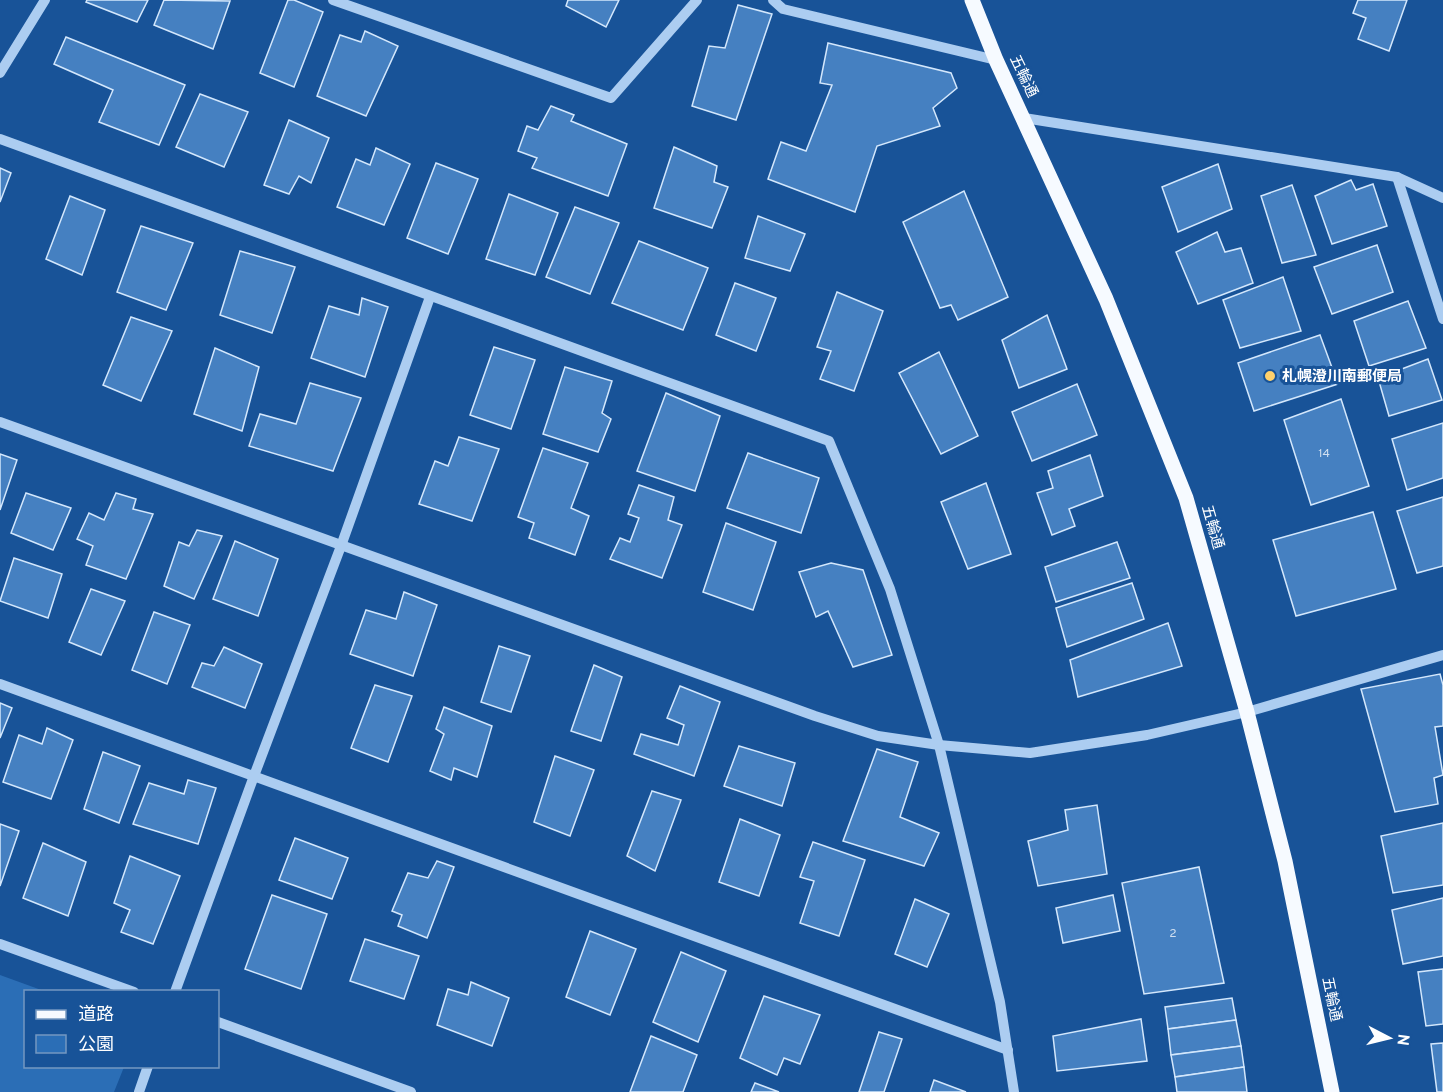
<svg xmlns="http://www.w3.org/2000/svg" width="1443" height="1092" font-family="Overpass,'Noto Sans JP',sans-serif">
<style>
.green{fill:#2b6eb6}
.building{fill:#4580c1;stroke:#d3e7fc;stroke-width:1.5}
.lines{fill:none;stroke-linecap:round;stroke-linejoin:round}
.minor{stroke:#accdf1;stroke-width:10}
.major{stroke:#f6faff;stroke-width:15}
.poi-dot{fill:#ffd16c;stroke:#185398;stroke-width:2}
.labels{text-anchor:middle;stroke-width:6;stroke-linejoin:round;paint-order:stroke}
.number-label{font-size:12px;fill:#d0dff0}
.street-label{font-size:15px;fill:#fff;stroke:#185398}
.poi-label{font-size:15px;font-weight:bold;fill:#fff;stroke:#185398;text-anchor:start}
</style>
<rect width="100%" height="100%" fill="#185398"/>
<!-- green -->
<polygon class="green" points="0,975 44,991 26,992 26,1066 124,1067 114,1092 0,1092"/>
<!-- building -->
<g class="building">
<polygon points="87,0 148,0 137,22 86,2"/>
<polygon points="164,0 230,1 213,49 154,25"/>
<polygon points="288,0 294,0 323,12 294,87 260,73"/>
<polygon points="568,0 619,0 606,27 566,6"/>
<polygon points="1358,0 1407,0 1389,51 1358,39 1366,18 1353,13"/>
<polygon points="738,5 772,14 736,120 692,106 709,46 725,48"/>
<polygon points="365,31 398,46 366,116 317,96 340,35 361,42"/>
<polygon points="66,37 185,85 159,145 99,122 113,90 54,64"/>
<polygon points="828,43 951,73 957,88 933,108 940,126 877,146 855,212 768,179 781,142 806,151 832,85 820,83"/>
<polygon points="200,94 248,112 224,167 176,147"/>
<polygon points="551,106 574,115 571,121 627,144 608,196 532,168 537,158 518,151 527,126 538,130"/>
<polygon points="289,120 329,138 311,183 299,176 289,194 264,185"/>
<polygon points="674,147 717,166 714,182 728,187 712,228 654,208"/>
<polygon points="376,148 410,164 384,225 337,207 356,159 370,165"/>
<polygon points="436,163 478,179 448,254 407,238"/>
<polygon points="1218,164 1232,209 1178,232 1162,187"/>
<polygon points="0,168 11,173 0,202"/>
<polygon points="1351,180 1356,190 1373,184 1387,226 1332,244 1315,196"/>
<polygon points="1292,185 1316,255 1282,263 1261,196"/>
<polygon points="964,191 1008,297 958,320 951,305 940,308 903,222"/>
<polygon points="509,194 558,213 535,275 486,259"/>
<polygon points="70,196 105,210 82,275 46,259"/>
<polygon points="575,207 619,223 590,294 546,277"/>
<polygon points="758,216 805,234 790,271 745,258"/>
<polygon points="141,226 193,243 166,310 117,292"/>
<polygon points="1217,232 1225,252 1241,248 1253,283 1198,304 1176,252"/>
<polygon points="639,241 708,268 683,330 612,303"/>
<polygon points="1377,245 1393,292 1332,314 1314,267"/>
<polygon points="240,251 295,267 272,333 220,315"/>
<polygon points="1283,277 1301,331 1240,348 1223,300"/>
<polygon points="735,283 776,298 756,351 716,335"/>
<polygon points="837,292 883,311 854,391 820,379 831,351 817,347"/>
<polygon points="362,298 388,307 365,377 311,358 329,306 359,315"/>
<polygon points="1408,301 1426,348 1369,366 1354,321"/>
<polygon points="1047,315 1067,369 1019,388 1002,340"/>
<polygon points="131,317 172,331 141,401 103,385"/>
<polygon points="1320,335 1338,384 1254,411 1238,363"/>
<polygon points="494,347 535,360 511,429 470,415"/>
<polygon points="215,348 259,367 242,431 194,414"/>
<polygon points="939,352 978,436 941,454 899,373"/>
<polygon points="1428,359 1442,400 1389,416 1378,378"/>
<polygon points="565,367 612,381 602,413 611,419 598,452 543,434"/>
<polygon points="310,383 361,398 333,471 249,446 260,414 296,424"/>
<polygon points="1077,384 1097,435 1032,461 1012,412"/>
<polygon points="666,393 720,416 695,491 637,471"/>
<polygon points="1341,399 1369,486 1311,505 1284,420"/>
<polygon points="1443,423 1443,478 1407,490 1392,439"/>
<polygon points="459,437 499,449 472,521 419,504 435,461 448,466"/>
<polygon points="543,448 588,463 571,508 589,516 575,555 529,538 534,523 518,517"/>
<polygon points="748,453 819,478 801,533 727,508"/>
<polygon points="0,454 17,460 0,510"/>
<polygon points="1090,455 1103,496 1069,509 1075,526 1052,535 1037,493 1053,488 1048,471"/>
<polygon points="986,483 1011,554 968,569 941,502"/>
<polygon points="639,485 674,497 668,520 682,525 662,578 610,559 620,538 630,542 639,518 628,514"/>
<polygon points="26,493 71,508 53,550 11,533"/>
<polygon points="116,493 136,499 133,509 153,514 126,579 86,565 93,546 77,539 89,513 104,520"/>
<polygon points="1443,497 1443,566 1417,573 1397,511"/>
<polygon points="1373,512 1396,589 1296,616 1273,540"/>
<polygon points="726,523 776,542 753,610 703,592"/>
<polygon points="197,530 222,536 194,599 164,586 179,542 189,546"/>
<polygon points="235,541 278,559 258,616 213,599"/>
<polygon points="1117,542 1130,578 1056,602 1045,567"/>
<polygon points="14,558 62,574 48,618 0,601"/>
<polygon points="831,563 863,570 892,655 853,667 828,611 816,617 799,572"/>
<polygon points="1132,583 1144,619 1067,647 1056,608"/>
<polygon points="91,589 125,601 101,655 69,642"/>
<polygon points="404,592 437,605 413,676 350,654 366,610 396,619"/>
<polygon points="154,612 190,625 167,684 132,670"/>
<polygon points="1168,623 1182,666 1078,697 1070,660"/>
<polygon points="499,646 530,656 511,712 481,702"/>
<polygon points="224,647 262,664 245,708 192,687 202,663 214,666"/>
<polygon points="594,665 622,677 601,741 571,731"/>
<polygon points="1440,674 1443,685 1443,726 1435,727 1443,775 1434,778 1438,804 1395,812 1361,689"/>
<polygon points="375,685 412,696 388,762 351,748"/>
<polygon points="680,686 720,702 694,776 634,754 641,734 678,745 684,725 667,718"/>
<polygon points="0,703 12,708 0,738"/>
<polygon points="444,707 492,726 477,777 454,768 451,780 430,771 444,734 436,729"/>
<polygon points="47,728 73,740 51,799 3,782 19,735 42,744"/>
<polygon points="739,746 795,763 782,806 724,786"/>
<polygon points="877,749 918,762 900,817 939,833 924,866 843,841"/>
<polygon points="103,752 140,766 119,823 84,809"/>
<polygon points="555,756 594,770 570,836 534,822"/>
<polygon points="188,780 216,788 198,844 133,824 149,783 184,794"/>
<polygon points="652,791 681,800 655,871 627,856"/>
<polygon points="1097,805 1107,874 1038,886 1028,841 1068,830 1065,810"/>
<polygon points="740,819 780,835 759,896 719,882"/>
<polygon points="1443,823 1443,885 1393,893 1381,836"/>
<polygon points="0,824 19,831 0,886"/>
<polygon points="295,838 348,858 332,899 279,880"/>
<polygon points="813,842 865,860 839,936 800,923 814,881 800,877"/>
<polygon points="43,843 86,862 68,916 23,898"/>
<polygon points="130,856 180,876 153,944 121,932 130,910 114,903"/>
<polygon points="437,861 454,867 427,938 398,926 402,915 392,911 408,873 428,878"/>
<polygon points="1199,867 1224,983 1144,994 1122,883"/>
<polygon points="272,895 327,914 301,989 245,969"/>
<polygon points="1113,895 1120,931 1063,943 1056,908"/>
<polygon points="1443,898 1443,956 1403,964 1392,910"/>
<polygon points="915,899 949,914 927,967 895,954"/>
<polygon points="590,931 636,949 610,1015 566,997"/>
<polygon points="365,939 419,956 404,999 350,981"/>
<polygon points="681,952 726,971 698,1042 653,1022"/>
<polygon points="1443,969 1443,1024 1426,1026 1418,972"/>
<polygon points="471,982 509,998 492,1046 437,1025 448,989 468,995"/>
<polygon points="764,996 820,1015 800,1064 784,1058 777,1075 740,1058"/>
<polygon points="1232,998 1236,1020 1168,1029 1165,1007"/>
<polygon points="1141,1019 1147,1061 1057,1071 1053,1036"/>
<polygon points="1236,1020 1241,1046 1171,1055 1168,1029"/>
<polygon points="879,1032 902,1039 884,1092 859,1092"/>
<polygon points="651,1036 697,1055 683,1092 630,1092"/>
<polygon points="1443,1043 1443,1092 1437,1092 1431,1044"/>
<polygon points="1241,1046 1244,1067 1175,1077 1171,1055"/>
<polygon points="1244,1067 1247,1092 1177,1092 1175,1077"/>
<polygon points="934,1080 966,1092 930,1092"/>
<polygon points="755,1083 779,1092 751,1092"/>
</g>
<g class="lines">
<!-- minor -->
<g class="minor">
<polyline points="333,0 611,98 697,0"/>
<polyline points="773,0 783,9 996,60"/>
<polyline points="0,73 45,0"/>
<polyline points="1024,118 1397,177 1443,198"/>
<polyline points="0,139 829,441 890,589 939,745 1000,1002 1014,1092"/>
<polyline points="1397,177 1443,319"/>
<polyline points="0,422 815,716 878,736 939,745 1030,753 1147,735 1247,712 1443,655"/>
<polyline points="0,684 1008,1050"/>
<polyline points="0,944 134,992"/>
<polyline points="175,992 254,776 341,546 430,297"/>
<polyline points="218,1022 411,1092"/>
<polyline points="139,1092 148,1066"/>
</g>
<!-- major -->
<polyline class="major" points="972,0 996,60 1106,299 1186,498 1247,712 1285,861 1332,1092"/>
</g>
<!-- markers -->
<circle class="poi-dot" cx="1270" cy="376" r="6"/>
<g class="labels">
<!-- number labels -->
<g class="number-label">
<text x="1324" y="457">14</text>
<text x="1173" y="937">2</text>
</g>
<!-- street labels -->
<g class="street-label">
<text transform="translate(1024 76) rotate(64)" y="5">五輪通</text>
<text transform="translate(1213 527) rotate(74)" y="5">五輪通</text>
<text transform="translate(1332 999) rotate(78)" y="5">五輪通</text>
</g>
<!-- poi labels -->
<g class="poi-label">
<text x="1282" y="381">札幌澄川南郵便局</text>
</g>
</g>
<!-- legend -->
<rect x="24" y="990" width="195" height="78" fill="#185398" stroke="#7498c1" stroke-width="1.5"/>
<rect x="36" y="1010" width="30" height="9" fill="#f6faff" stroke="#7498c1" stroke-width="1.5"/>
<text x="78" y="1020" font-size="18" fill="#ffffff">道路</text>
<rect x="36" y="1035" width="30" height="18" fill="#2b6eb6" stroke="#7498c1" stroke-width="1.5"/>
<text x="78" y="1050" font-size="18" fill="#ffffff">公園</text>
<!-- north arrow -->
<g transform="translate(1389 1038) rotate(97)" stroke="#185398" stroke-width="4.5" paint-order="stroke">
<path d="M0-4.5L10 22L0 15L-10 22Z" fill="#ffffff"/>
<text y="-9" font-size="16" font-weight="bold" text-anchor="middle" fill="#ffffff">N</text>
</g>
</svg>
